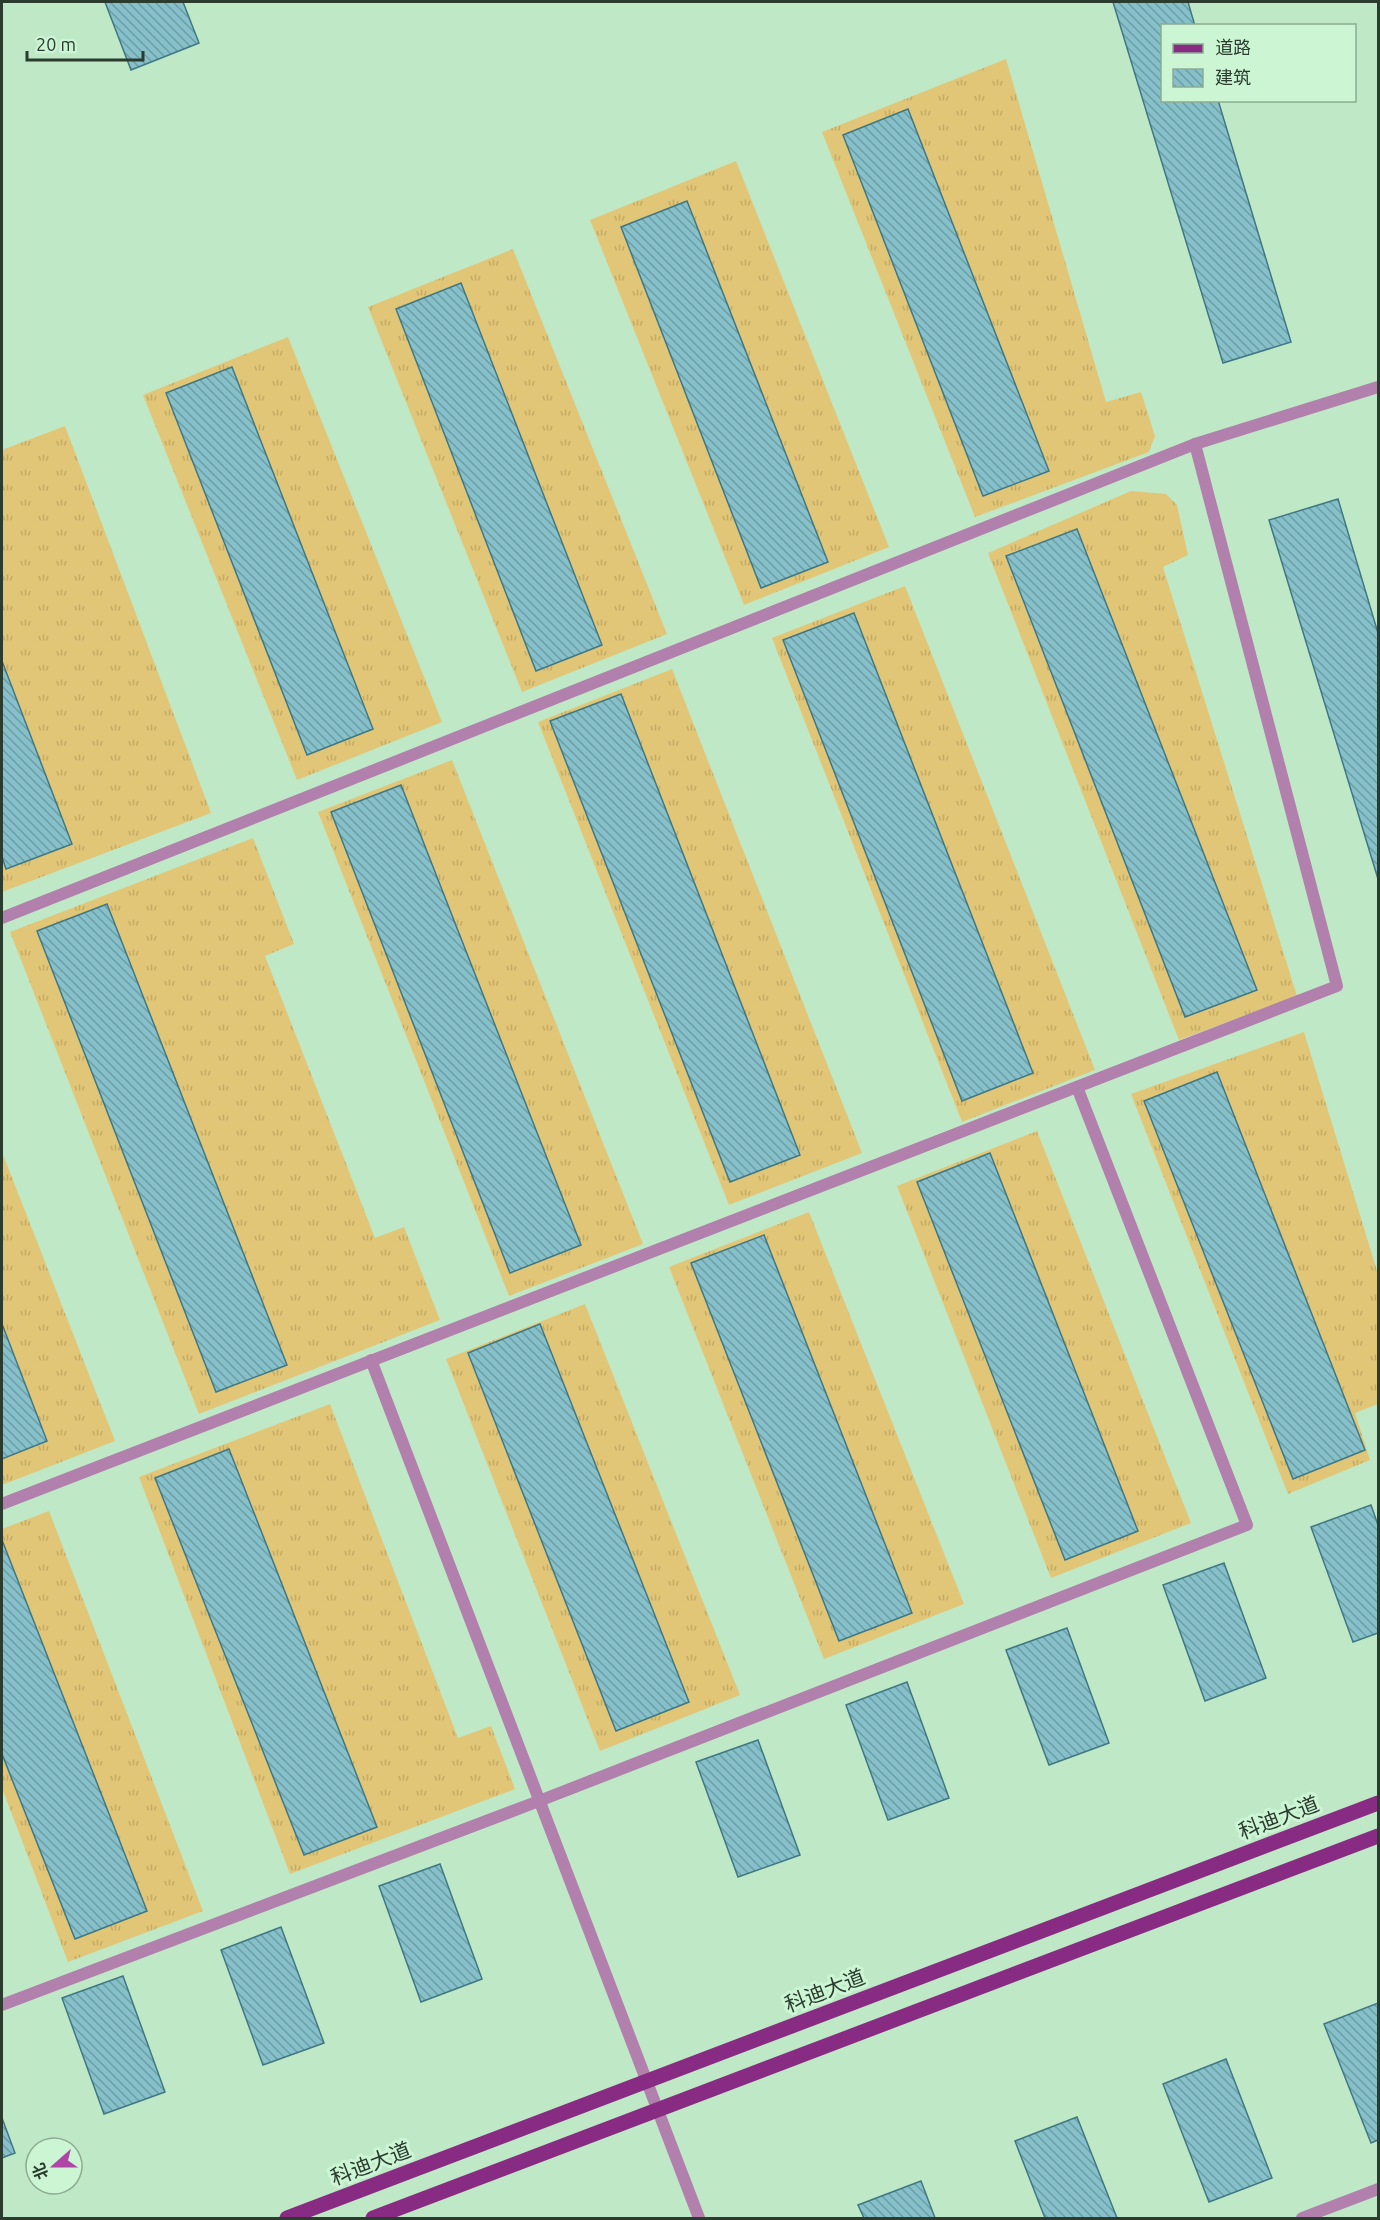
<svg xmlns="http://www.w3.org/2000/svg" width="1380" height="2220" font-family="Ubuntu,'Noto Sans SC',sans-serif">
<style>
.grass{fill:url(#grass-tufts)}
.building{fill:url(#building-back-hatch);stroke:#3f7882;stroke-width:1.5}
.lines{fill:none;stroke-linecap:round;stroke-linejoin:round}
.lane{stroke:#b280ad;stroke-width:12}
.primary{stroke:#882b82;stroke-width:15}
.labels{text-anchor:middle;stroke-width:6;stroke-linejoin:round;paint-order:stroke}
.street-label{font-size:21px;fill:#2b3c2f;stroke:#ccf5d4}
</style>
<defs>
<pattern id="grass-tufts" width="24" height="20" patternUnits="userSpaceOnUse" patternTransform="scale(1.5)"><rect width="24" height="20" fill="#e2c677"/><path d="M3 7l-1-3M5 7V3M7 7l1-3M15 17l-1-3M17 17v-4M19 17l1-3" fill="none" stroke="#c2ab67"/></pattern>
<pattern id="building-back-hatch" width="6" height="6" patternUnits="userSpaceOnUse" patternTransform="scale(1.5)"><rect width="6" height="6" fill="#86c1cb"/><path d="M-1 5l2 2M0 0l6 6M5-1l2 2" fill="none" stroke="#6e9ea5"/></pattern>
</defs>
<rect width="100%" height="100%" fill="#bfe8c7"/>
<!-- grass -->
<g class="grass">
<polygon points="1006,59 1106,402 1141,392 1155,436 1149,452 975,517 822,132"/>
<polygon points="736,161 889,547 744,605 590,220"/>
<polygon points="513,249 667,634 522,692 368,307"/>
<polygon points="288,337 442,722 297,780 143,395"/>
<polygon points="65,426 211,813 2,892 2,450"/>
<polygon points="1131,491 1166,494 1177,505 1188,555 1163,567 1297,996 1179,1040 988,553"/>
<polygon points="905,586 1095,1070 962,1122 772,638"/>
<polygon points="672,669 862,1153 729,1205 538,722"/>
<polygon points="452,760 643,1244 509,1296 318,812"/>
<polygon points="253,838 294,944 265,956 375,1238 404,1227 440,1320 199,1414 10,932"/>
<polygon points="1304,1032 1378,1274 1378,1404 1355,1413 1370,1460 1288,1494 1131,1094"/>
<polygon points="1037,1131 1191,1523 1051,1578 897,1186"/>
<polygon points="2,1152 115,1441 2,1485"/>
<polygon points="809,1212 964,1604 824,1659 669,1267"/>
<polygon points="585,1304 740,1695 600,1751 446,1359"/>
<polygon points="330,1404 458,1738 491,1726 515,1789 290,1874 139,1477"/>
<polygon points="49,1511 203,1911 68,1962 2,1788 2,1529"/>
</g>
<!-- building -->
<g class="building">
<polygon points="105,2 183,2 199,43 131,70"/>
<polygon points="1113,2 1188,2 1195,26 1162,26 1162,100 1218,100 1291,342 1223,363"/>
<polygon points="908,109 1049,471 983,496 843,135"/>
<polygon points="687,201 828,562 761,588 621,227"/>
<polygon points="461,283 602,645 536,671 396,309"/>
<polygon points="232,367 373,729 307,755 166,393"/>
<polygon points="1338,499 1378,633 1378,879 1269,520"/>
<polygon points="1077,529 1257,990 1185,1017 1006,556"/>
<polygon points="854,613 1033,1073 962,1101 783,640"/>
<polygon points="2,661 72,844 6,869 2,857"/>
<polygon points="621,694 800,1155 730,1182 550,721"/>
<polygon points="401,785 581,1245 510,1273 331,812"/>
<polygon points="107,904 287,1365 216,1392 37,931"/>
<polygon points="1217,1072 1365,1450 1293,1479 1144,1101"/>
<polygon points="990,1153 1138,1531 1065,1560 917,1182"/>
<polygon points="764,1235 912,1613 839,1641 691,1263"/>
<polygon points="2,1324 47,1441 2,1459"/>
<polygon points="540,1324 689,1702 616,1731 468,1353"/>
<polygon points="229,1449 377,1827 304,1855 155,1478"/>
<polygon points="1371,1505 1378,1525 1378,1633 1353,1642 1311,1527"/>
<polygon points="2,1540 147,1911 75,1939 2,1754"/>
<polygon points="1224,1563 1266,1678 1205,1701 1163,1585"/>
<polygon points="1067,1628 1109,1743 1049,1765 1006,1650"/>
<polygon points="907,1682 949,1798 888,1820 846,1705"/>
<polygon points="758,1740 800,1855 738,1877 696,1762"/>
<polygon points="440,1864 482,1979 421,2002 379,1886"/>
<polygon points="281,1927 324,2043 263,2065 221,1950"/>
<polygon points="123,1976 165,2092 104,2114 62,1998"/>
<polygon points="1378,2003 1378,2140 1371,2143 1324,2024"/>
<polygon points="1226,2059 1272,2178 1209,2202 1163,2084"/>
<polygon points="1077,2117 1117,2218 1045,2218 1015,2141"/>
<polygon points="2,2118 15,2153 2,2158"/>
<polygon points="921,2181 935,2218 864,2218 858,2205"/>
</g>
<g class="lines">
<!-- lane -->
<g class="lane">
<polyline points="1195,444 1378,387"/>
<polyline points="2,918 1195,444 1337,986 2,1504"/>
<polyline points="371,1360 699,2218"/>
<polyline points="2,2005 539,1801 1247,1525 1077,1087"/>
<polyline points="1302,2218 1378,2189"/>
</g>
<!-- primary -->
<g class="primary">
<polyline points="287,2218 1378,1803"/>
<polyline points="373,2218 1378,1836"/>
</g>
</g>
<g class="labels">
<!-- street labels -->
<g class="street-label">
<text transform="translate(1279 1818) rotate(-21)" y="7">科迪大道</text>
<text transform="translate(825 1991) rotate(-21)" y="7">科迪大道</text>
<text transform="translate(371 2164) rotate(-21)" y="7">科迪大道</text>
</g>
</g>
<!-- border -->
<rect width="1380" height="2220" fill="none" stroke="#2b3c2f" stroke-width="6"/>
<!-- legend -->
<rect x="1161" y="24" width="195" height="78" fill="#ccf5d4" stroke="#8cab92" stroke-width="1.5"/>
<rect x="1173" y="44" width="30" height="9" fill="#882b82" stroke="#8cab92" stroke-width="1.5"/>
<text x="1215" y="54" font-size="18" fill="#2b3c2f">道路</text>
<rect x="1173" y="69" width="30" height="18" fill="url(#building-back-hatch)" stroke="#8cab92" stroke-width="1.5"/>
<text x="1215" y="84" font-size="18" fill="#2b3c2f">建筑</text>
<!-- north arrow -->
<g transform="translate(54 2166) rotate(249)"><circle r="28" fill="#ccf5d4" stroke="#8cab92" stroke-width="1.5"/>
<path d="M0-4.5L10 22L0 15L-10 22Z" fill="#ae45a7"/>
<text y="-9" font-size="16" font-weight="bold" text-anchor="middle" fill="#2b3c2f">北</text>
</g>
<!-- scale -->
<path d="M27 51v9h116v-9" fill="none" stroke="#2b3c2f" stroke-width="3"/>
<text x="36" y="51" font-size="18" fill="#2b3c2f" stroke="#ccf5d4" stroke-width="4.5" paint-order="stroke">20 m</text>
</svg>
